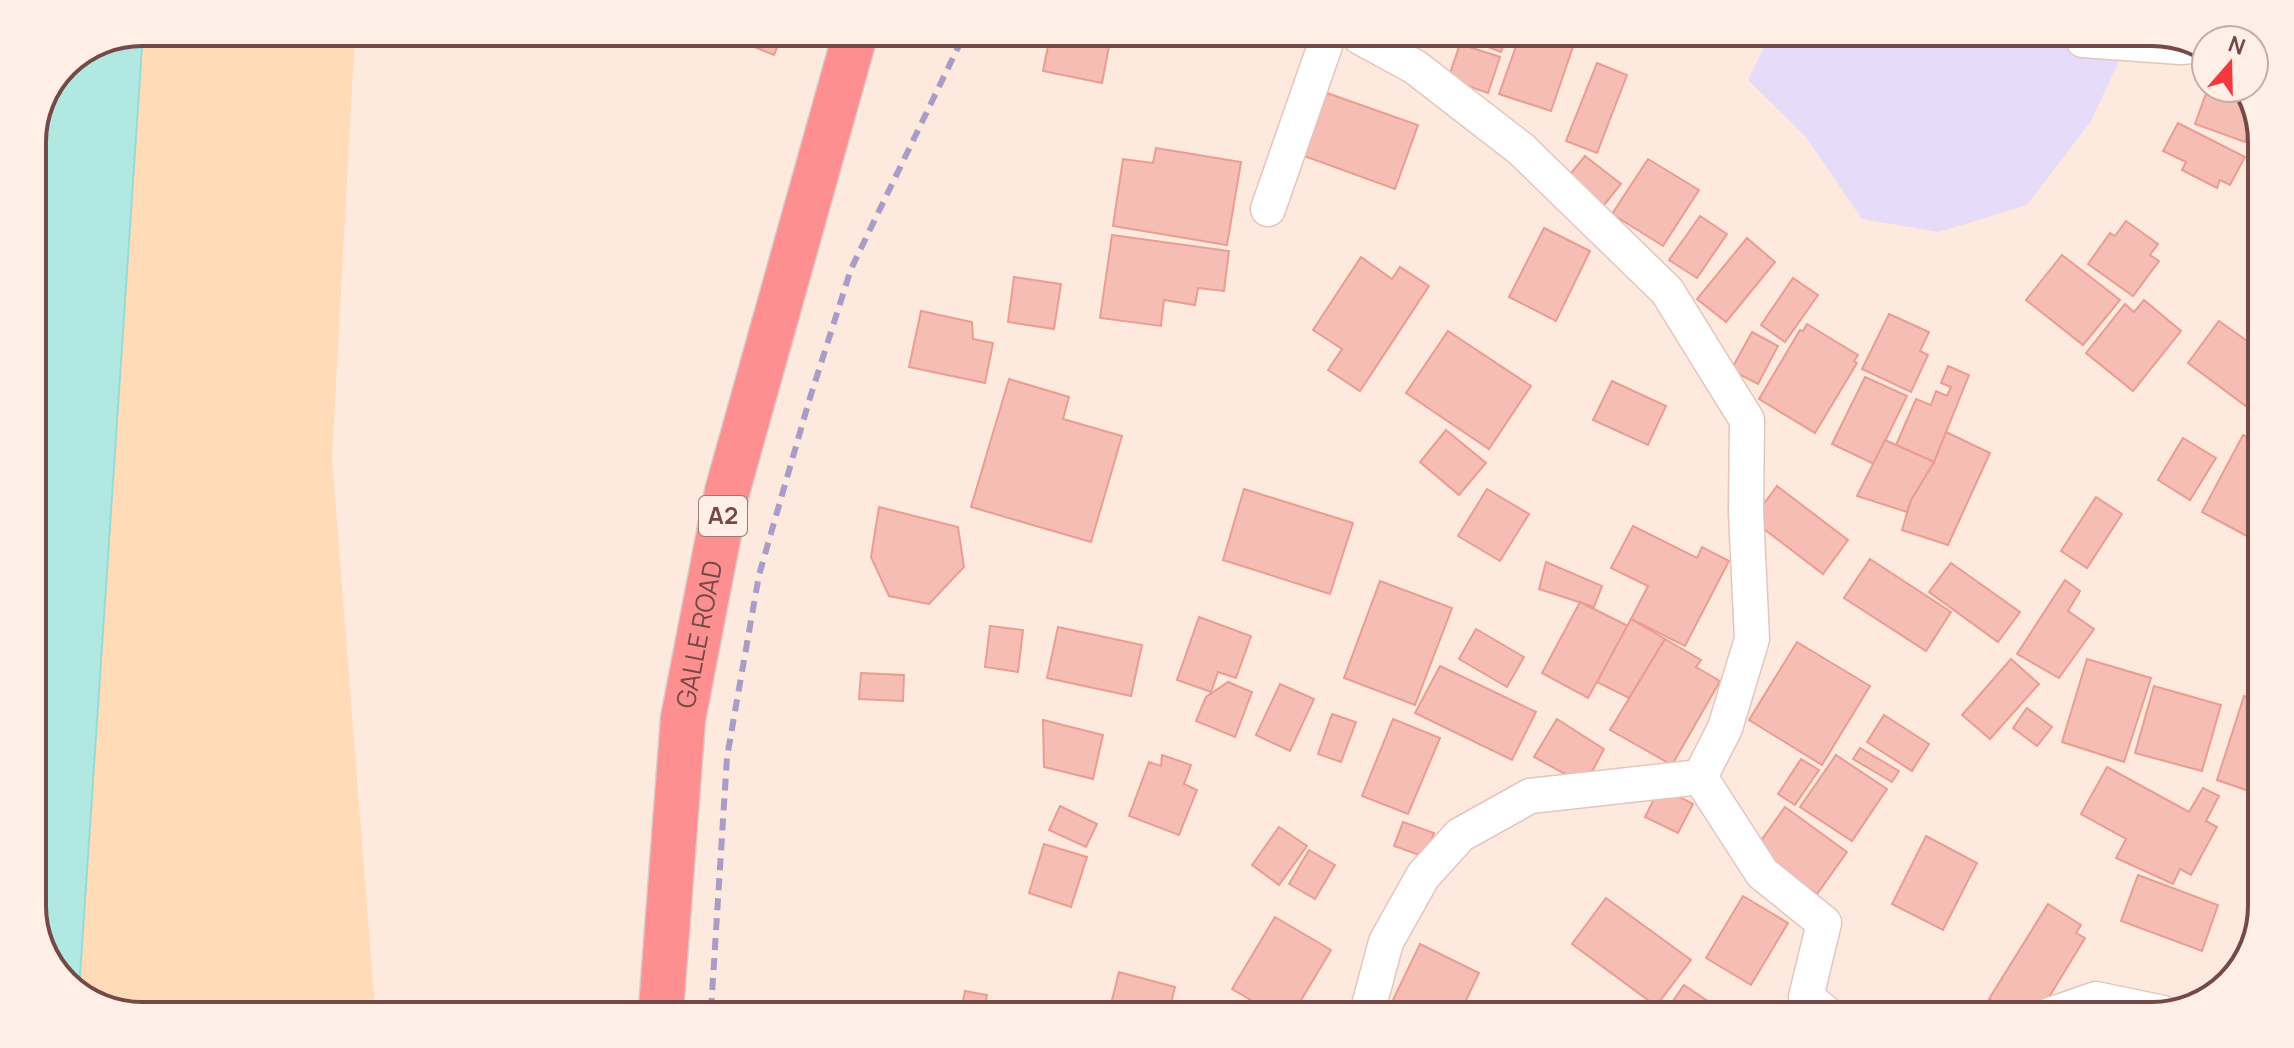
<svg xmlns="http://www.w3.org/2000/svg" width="2294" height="1048" font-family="Manrope,sans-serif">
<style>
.education{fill:#e7dbfa}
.sand{fill:#ffdcb7}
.water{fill:#b2e8e2;stroke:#97dbd4;stroke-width:2}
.building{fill:#f5bdb4;stroke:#e99d93;stroke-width:2}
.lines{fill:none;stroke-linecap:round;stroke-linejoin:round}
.street-casing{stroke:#e4c5bd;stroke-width:37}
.highway-casing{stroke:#d8cccb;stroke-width:47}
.street{stroke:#fff;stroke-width:34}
.highway{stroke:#fe8f90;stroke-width:44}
.rail{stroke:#a99dc7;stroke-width:6;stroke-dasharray:12 8;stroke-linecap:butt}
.labels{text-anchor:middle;stroke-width:6;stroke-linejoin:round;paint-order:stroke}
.shield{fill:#ffefe6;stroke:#9e7b75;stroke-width:2}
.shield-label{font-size:24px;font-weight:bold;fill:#754945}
.street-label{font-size:26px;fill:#754945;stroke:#ffefe6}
.rim{fill:none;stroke:#754945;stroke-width:4}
</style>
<rect width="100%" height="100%" fill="#fee9de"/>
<!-- education -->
<polygon class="education" points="1768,39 2129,40 2091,121 2027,205 1939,232 1862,219 1806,137 1748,80"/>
<!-- sand -->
<polygon class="sand" points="143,32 355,33 332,458 375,1009 99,1007 79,991"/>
<!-- water -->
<polygon class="water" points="143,32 79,991 51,968 32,914 32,135 64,64"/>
<!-- building -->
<g class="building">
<polygon points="723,34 782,35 774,55"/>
<polygon points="1050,36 1111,36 1102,83 1043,71"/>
<polygon points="1462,37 1506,38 1501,52"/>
<polygon points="1519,38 1576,38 1551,111 1499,94"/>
<polygon points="1460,44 1500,57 1488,93 1448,79"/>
<polygon points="1597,63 1627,75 1597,153 1566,141"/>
<polygon points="2208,88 2246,88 2255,115 2245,142 2195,124"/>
<polygon points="1327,93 1418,125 1395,189 1304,156"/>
<polygon points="2178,123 2245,157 2230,185 2220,180 2217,188 2182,170 2186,162 2163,151"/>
<polygon points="1156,148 1241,162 1227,245 1113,226 1123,159 1153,163"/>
<polygon points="1585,156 1621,184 1604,205 1568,177"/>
<polygon points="1648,159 1699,190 1663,246 1612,214"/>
<polygon points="1700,216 1727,234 1697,278 1669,260"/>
<polygon points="2126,221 2158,244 2150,255 2159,261 2133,296 2088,264 2110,233 2115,236"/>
<polygon points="1544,228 1590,251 1556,321 1509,297"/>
<polygon points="1112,235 1229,251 1224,291 1198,288 1195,305 1164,300 1161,326 1100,318"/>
<polygon points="1747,238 1775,262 1726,322 1697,299"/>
<polygon points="2062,255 2120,300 2083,345 2026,300"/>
<polygon points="1361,257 1392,279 1400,267 1429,286 1360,391 1328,370 1342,349 1313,330"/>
<polygon points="1014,277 1061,284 1054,329 1008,322"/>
<polygon points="1793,278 1818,295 1785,342 1761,325"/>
<polygon points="2144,300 2181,331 2133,391 2086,353 2125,304 2134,312"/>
<polygon points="921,311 972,322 973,339 993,343 985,383 909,367"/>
<polygon points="1889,314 1929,332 1920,351 1928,355 1911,392 1862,369"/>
<polygon points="2219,321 2260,350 2259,392 2247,407 2188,363"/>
<polygon points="1807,324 1858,355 1854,361 1857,363 1815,433 1759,399 1800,330 1803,331"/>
<polygon points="1448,331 1531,386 1489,449 1406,393"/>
<polygon points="1752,332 1778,346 1758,384 1731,370"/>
<polygon points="1948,366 1969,375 1934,462 1896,445 1916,399 1931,405 1936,391 1947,396 1951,387 1941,383"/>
<polygon points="1865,377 1907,396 1874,464 1832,444"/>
<polygon points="1009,379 1069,397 1063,419 1122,436 1091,542 971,507"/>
<polygon points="1612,381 1666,406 1648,445 1593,420"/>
<polygon points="1446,430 1486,463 1459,495 1420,462"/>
<polygon points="1946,432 1990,453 1948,545 1902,530 1911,500 1934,462"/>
<polygon points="2243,435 2259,443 2258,542 2202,512"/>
<polygon points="2183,438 2216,458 2190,500 2158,480"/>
<polygon points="1885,440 1934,462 1911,500 1907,512 1857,496"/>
<polygon points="1777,486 1848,540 1823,574 1752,520"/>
<polygon points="1244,489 1353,523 1330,594 1223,560"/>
<polygon points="1487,489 1529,514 1500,561 1458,536"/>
<polygon points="2096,497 2122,514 2087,568 2061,551"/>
<polygon points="879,507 958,527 964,567 929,604 889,596 871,557"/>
<polygon points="1633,526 1697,558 1702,547 1729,561 1685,646 1631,619 1648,586 1611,568"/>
<polygon points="1870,559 1951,612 1926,651 1844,598"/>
<polygon points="1546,562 1602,586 1594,607 1539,589"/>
<polygon points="1951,563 2020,612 1998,642 1929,592"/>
<polygon points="2065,580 2080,591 2068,611 2094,629 2059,678 2017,654"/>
<polygon points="1380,581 1452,608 1415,705 1344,678"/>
<polygon points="1580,602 1628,626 1588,698 1542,673"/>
<polygon points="1199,617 1251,636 1236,678 1218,672 1211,692 1177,680"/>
<polygon points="1631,619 1665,639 1629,698 1597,682"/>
<polygon points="990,626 1023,630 1018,672 985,667"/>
<polygon points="1058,627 1142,645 1131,696 1047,678"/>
<polygon points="1476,629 1524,657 1507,687 1459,659"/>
<polygon points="1665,639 1701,660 1696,667 1720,681 1672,765 1610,730"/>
<polygon points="1797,642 1870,686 1822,765 1749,720"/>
<polygon points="2011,659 2039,684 1990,739 1962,715"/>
<polygon points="2087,659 2151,678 2124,762 2062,742"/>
<polygon points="1440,666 1536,712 1512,760 1415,713"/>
<polygon points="861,673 904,675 903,701 859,699"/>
<polygon points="1228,682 1252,692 1235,737 1196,721 1206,697"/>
<polygon points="1280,684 1314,699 1290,751 1256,735"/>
<polygon points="2154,686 2221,705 2202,771 2135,753"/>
<polygon points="2244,696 2256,700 2255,793 2217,780"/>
<polygon points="2027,708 2052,727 2037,746 2013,728"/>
<polygon points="1332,714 1356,722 1341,762 1318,754"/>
<polygon points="1884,715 1929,744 1912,771 1867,742"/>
<polygon points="1393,719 1440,738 1408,814 1362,796"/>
<polygon points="1557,719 1604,749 1585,785 1534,757"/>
<polygon points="1043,720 1103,735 1093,779 1044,767"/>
<polygon points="1860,748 1899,771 1892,782 1853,759"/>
<polygon points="1162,755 1191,765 1184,784 1197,790 1179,835 1129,816 1149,762 1161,766"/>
<polygon points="1836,755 1887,789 1852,841 1800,807"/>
<polygon points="1801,759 1819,770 1795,805 1778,794"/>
<polygon points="2107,767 2189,812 2203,788 2219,796 2206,821 2217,827 2191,875 2180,869 2173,884 2116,858 2126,839 2081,814"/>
<polygon points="1660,787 1693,804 1678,833 1645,817"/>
<polygon points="1060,806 1097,824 1086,847 1049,830"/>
<polygon points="1785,807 1847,852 1817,894 1755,849"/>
<polygon points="1403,822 1434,833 1425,857 1394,846"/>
<polygon points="1279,827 1307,846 1279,885 1252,865"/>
<polygon points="1926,836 1977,863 1943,930 1892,904"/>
<polygon points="1044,844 1087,857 1071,907 1029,893"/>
<polygon points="1309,850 1335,865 1315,899 1289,884"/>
<polygon points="2138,875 2218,905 2202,951 2121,921"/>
<polygon points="1743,896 1788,923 1751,985 1706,958"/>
<polygon points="1606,898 1691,960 1656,1006 1572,944"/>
<polygon points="2048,904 2081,925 2076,933 2085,938 2043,1007 2034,1002 2025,1015 2015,1015 1989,999"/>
<polygon points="1275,917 1331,950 1294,1012 1271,1012 1232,989"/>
<polygon points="1420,944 1479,973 1460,1013 1405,1013 1390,1006"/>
<polygon points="1119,972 1175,987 1169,1012 1109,1012"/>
<polygon points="1684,985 1727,1014 1664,1014"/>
<polygon points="965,991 987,995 984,1011 961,1011"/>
</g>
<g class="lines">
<!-- street casing -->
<g class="street-casing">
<g id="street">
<polyline points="1360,37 1415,67 1521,149 1667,291 1747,420 1746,513 1752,639 1725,728 1700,777 1530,796 1460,835 1423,876 1386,942 1367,1013"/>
<polyline points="2083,40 2181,47 2200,45"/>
<polyline points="1268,209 1328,37"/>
<polyline points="1700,777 1762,873 1824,923 1806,997 1828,1015"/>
<polyline points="2047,1016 2096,999 2163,1013"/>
</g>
</g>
<!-- highway casing -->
<g class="highway-casing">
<g id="highway">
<path id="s1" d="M661,1010L683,719L727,492L855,35"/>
</g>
</g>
<!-- street -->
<use href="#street" class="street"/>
<!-- highway -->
<use href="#highway" class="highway"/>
<!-- rail -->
<polyline class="rail" points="711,1010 727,757 759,575 809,401 851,269 964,35"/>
</g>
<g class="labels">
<!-- shield labels -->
<rect class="shield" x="699" y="496" width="48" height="40" rx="6"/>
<g class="shield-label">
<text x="723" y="524">A2</text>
</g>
<!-- street labels -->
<g class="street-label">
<text dy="9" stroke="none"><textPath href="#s1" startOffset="378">GALLE ROAD</textPath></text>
</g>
</g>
<!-- crop -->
<path d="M0 0H2294V1048H0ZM142 46H2152A96 96 0 0 1 2248 142V906A96 96 0 0 1 2152 1002H142A96 96 0 0 1 46 906V142A96 96 0 0 1 142 46Z" fill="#ffefe6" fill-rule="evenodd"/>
<path class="rim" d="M142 46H2152A96 96 0 0 1 2248 142V906A96 96 0 0 1 2152 1002H142A96 96 0 0 1 46 906V142A96 96 0 0 1 142 46Z"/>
<!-- north arrow -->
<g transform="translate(2230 64) rotate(20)"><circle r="38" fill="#ffefe6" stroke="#c8ada6" stroke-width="2"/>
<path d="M0-6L14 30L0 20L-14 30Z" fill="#f23940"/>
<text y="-12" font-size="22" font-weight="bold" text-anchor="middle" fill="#754945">N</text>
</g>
</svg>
